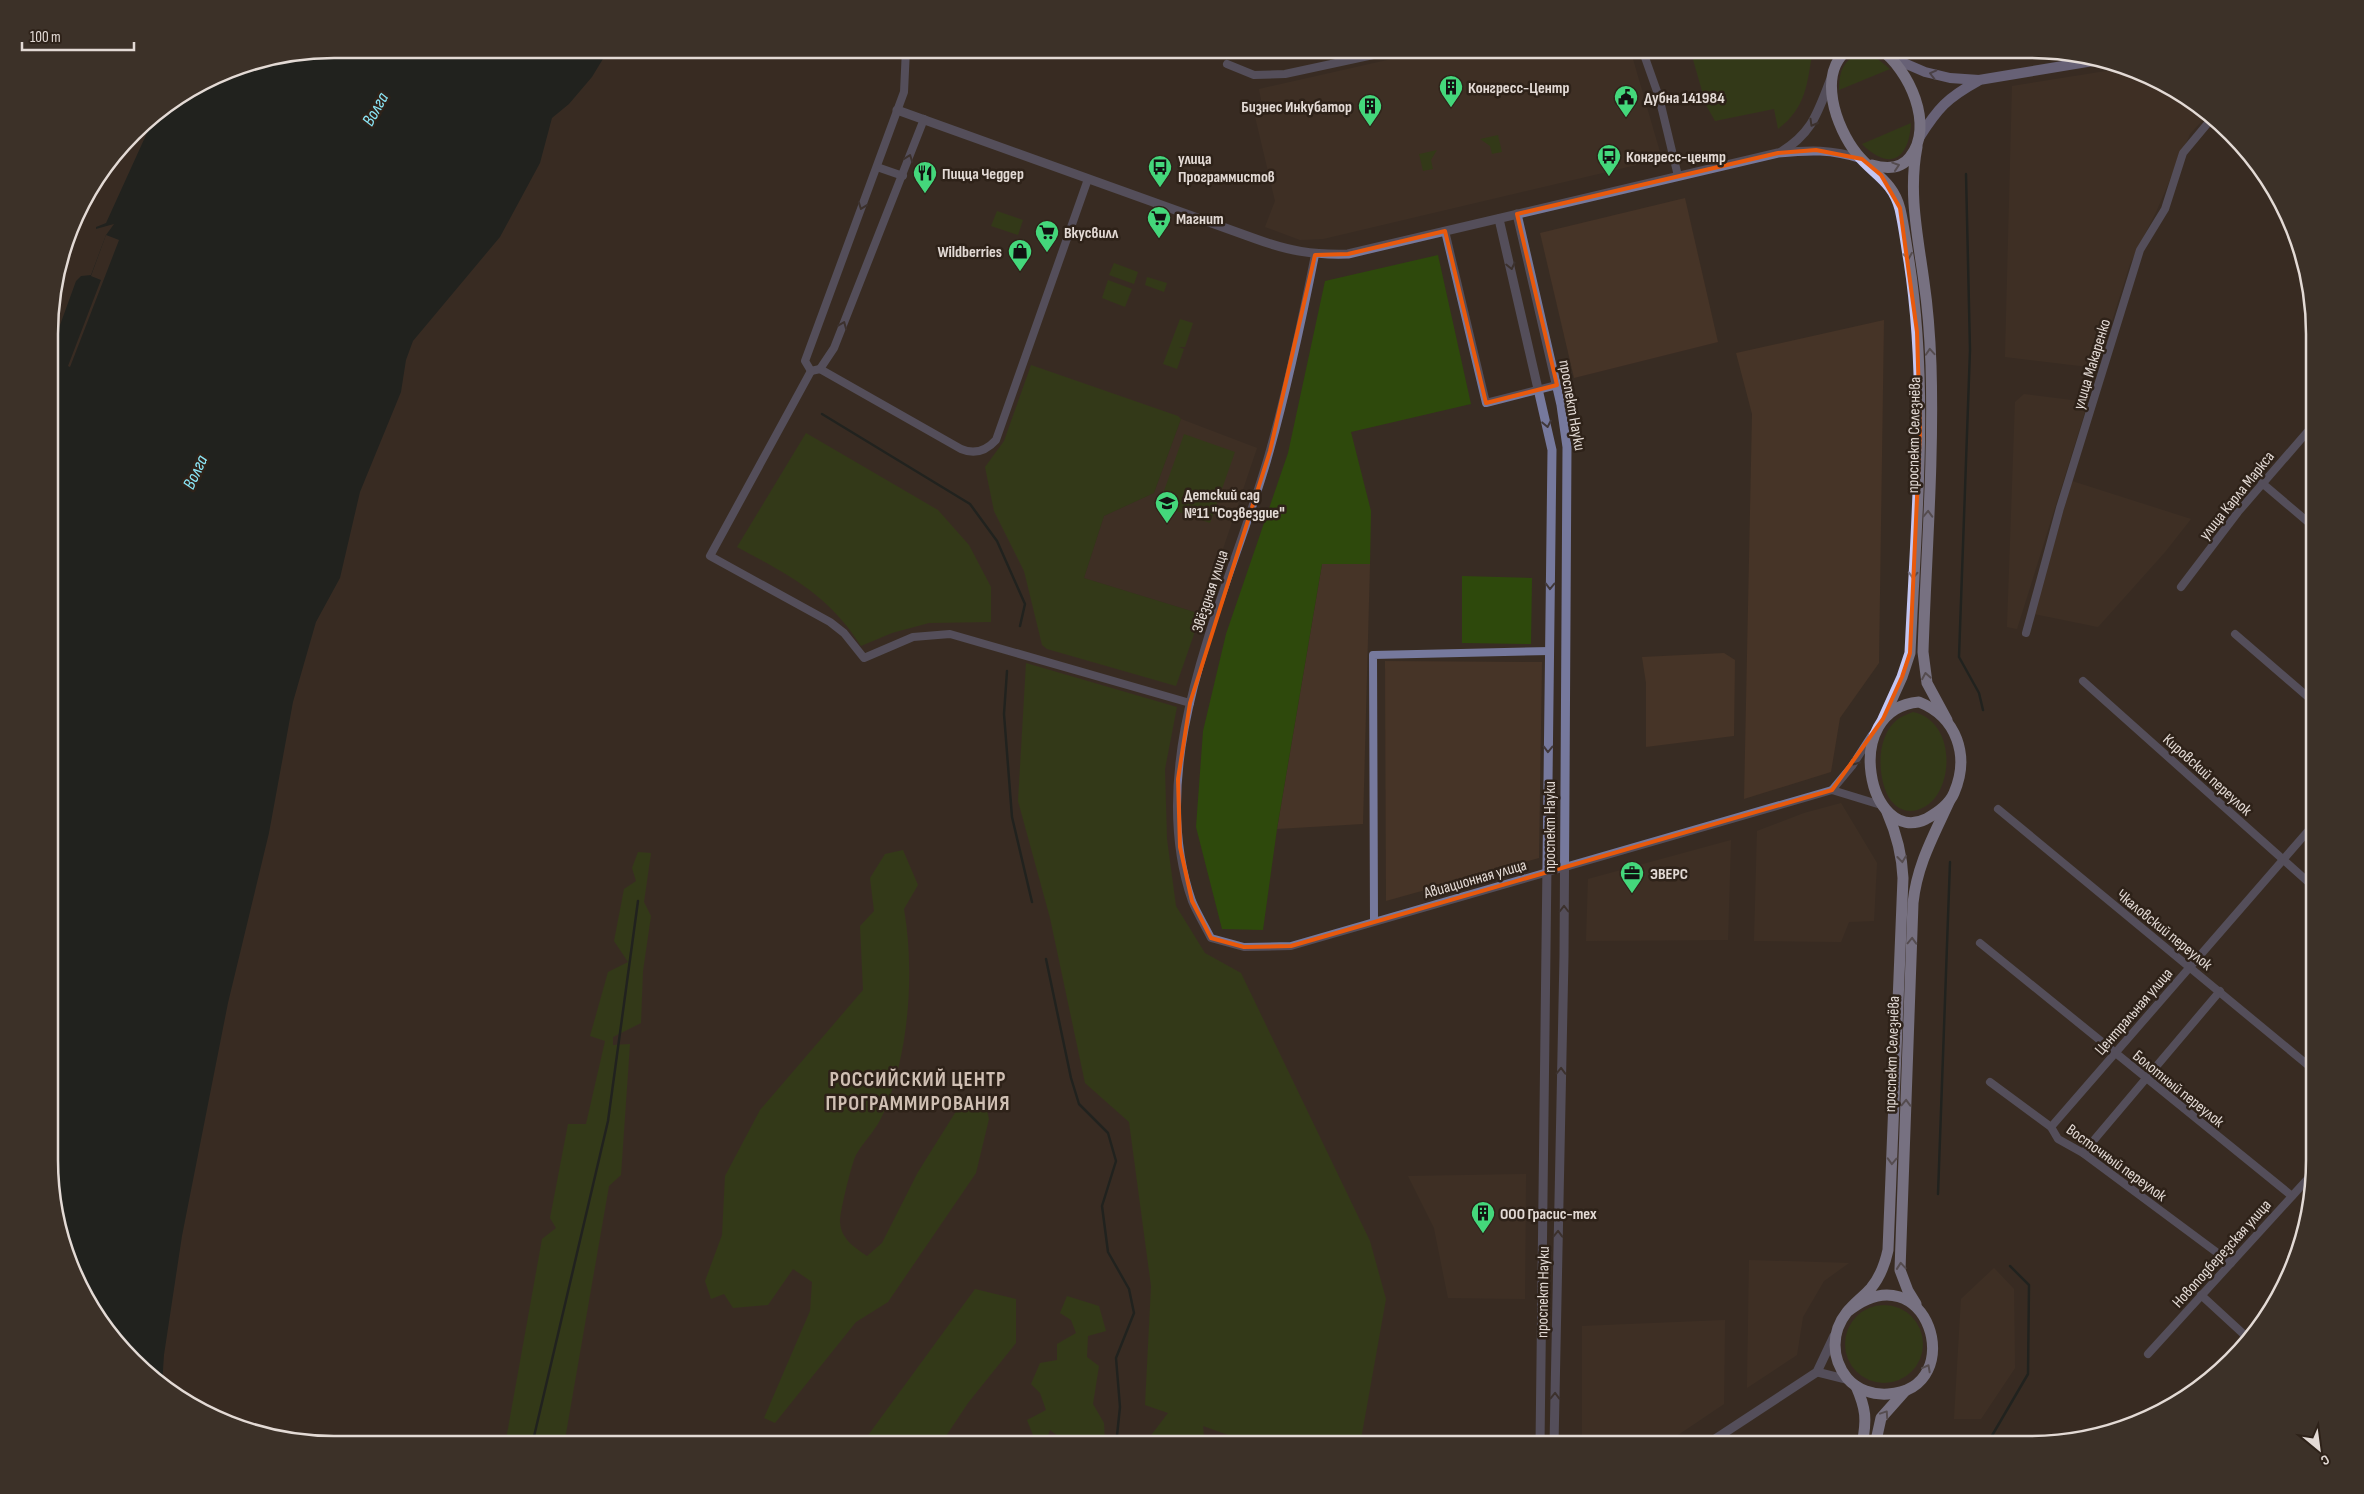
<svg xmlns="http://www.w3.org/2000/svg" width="2364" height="1494" font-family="'Sofia Sans Condensed',sans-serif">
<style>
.built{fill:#463427}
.green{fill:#2e490c}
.water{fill:#06171a}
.pier{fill:#382c23}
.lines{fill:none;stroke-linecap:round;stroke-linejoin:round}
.stream{stroke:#06171a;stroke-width:2.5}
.minor{stroke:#76799d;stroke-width:8}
.tertiary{stroke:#76799d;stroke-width:9}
.secondary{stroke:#9fa2dc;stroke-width:10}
.primary{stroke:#c3c6f3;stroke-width:11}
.oneway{stroke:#615c71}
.oneway2{stroke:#40383a}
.oneway3{stroke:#787486}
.marked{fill:none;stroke:#e8590c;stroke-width:4;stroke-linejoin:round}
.labels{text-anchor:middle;stroke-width:5;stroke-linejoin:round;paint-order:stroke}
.poi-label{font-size:16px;font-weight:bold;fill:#e3dad5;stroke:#2e2219;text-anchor:start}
.street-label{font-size:16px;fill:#e3dad5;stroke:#2e2219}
.water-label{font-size:18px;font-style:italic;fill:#8be8f9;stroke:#2e2219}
.district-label{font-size:21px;font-weight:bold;letter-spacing:1px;fill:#cfbfb3;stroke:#2e2219}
.rim{fill:none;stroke:#e3dad5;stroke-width:2.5}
</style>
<rect width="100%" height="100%" fill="#382c23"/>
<!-- built -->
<g class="built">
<polygon points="1436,49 1630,49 1662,159 1323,239 1300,240 1265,227 1275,201 1254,112 1263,110 1259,89"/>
<polygon points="2125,68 2189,97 2209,113 2190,134 2156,212 2130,264 2097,368 2005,357 2012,86"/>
<polygon points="1685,198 1718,342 1574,378 1540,233"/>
<polygon points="1884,320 1879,663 1840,718 1831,772 1744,799 1752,414 1736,353"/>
<polygon points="2024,394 2088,402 2017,629 2007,627 2015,402"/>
<polygon points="1181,419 1257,448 1201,614 1084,578 1104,516 1154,493"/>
<polygon points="2072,481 2191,519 2165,552 2098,627 2034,614"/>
<polygon points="1322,564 1370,564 1363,824 1277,829"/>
<polygon points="1724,653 1735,660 1734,736 1646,747 1646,683 1642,657"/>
<polygon points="1385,661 1542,662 1539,858 1386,901"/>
<polygon points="1841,803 1877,863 1874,921 1849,922 1841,942 1754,941 1757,831 1804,813"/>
<polygon points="1731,840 1728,940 1586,941 1588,879"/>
<polygon points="1526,1174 1525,1299 1448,1298 1434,1228 1408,1176"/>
<polygon points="1749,1260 1849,1263 1824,1281 1803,1317 1797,1355 1747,1388"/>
<polygon points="1994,1268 2014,1289 2015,1368 1981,1419 1954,1419 1961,1299"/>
<polygon points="1725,1320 1724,1404 1663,1445 1582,1445 1582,1326"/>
</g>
<!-- green -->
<g class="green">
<path d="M1690,49H1813C1807,83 1807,107 1778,129L1774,109L1715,121L1706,105Z"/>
<path d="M1861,54L1874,56L1890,69L1839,90C1839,72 1843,59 1861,54Z"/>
<path d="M1911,123C1909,159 1890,172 1862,144Z"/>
<polygon points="1498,135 1502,152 1492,154 1490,146 1480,139"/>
<polygon points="1437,150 1431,160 1433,169 1423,171 1419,154"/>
<polygon points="997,211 1023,220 1018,235 991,226"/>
<polygon points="66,248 70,253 51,319 51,296"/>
<polygon points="1438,255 1471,404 1351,432 1371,511 1370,564 1322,564 1277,829 1263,930 1222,929 1196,827 1203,731 1226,634 1288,453 1325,281"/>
<polygon points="1114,263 1138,272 1134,284 1109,275"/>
<polygon points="1147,277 1167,283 1164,292 1145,285"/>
<polygon points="1108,280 1132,289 1125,307 1102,298"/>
<polygon points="1180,319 1193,323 1185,347 1179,347 1184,349 1177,369 1163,364"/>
<polygon points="1031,365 1178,416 1181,419 1154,493 1104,516 1084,578 1201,614 1176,686 1047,649 1042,645 1024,571 994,511 985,467 1004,441"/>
<path d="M806,433L938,510L969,545L991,587V622L929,623L892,633L861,646C828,594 789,575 737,547Z"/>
<polygon points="1184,434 1235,452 1210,523 1159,505"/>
<polygon points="1462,576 1532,578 1531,644 1462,643"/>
<polygon points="1026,663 1177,707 1165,769 1167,839 1176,906 1205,953 1241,973 1370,1241 1386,1299 1360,1445 1256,1445 1203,1426 1204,1437 1227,1445 1149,1445 1149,1438 1168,1413 1145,1405 1151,1286 1129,1122 1085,1083 1050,918 1018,801"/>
<path d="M1913,712C1962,722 1954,810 1910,811C1900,811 1891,803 1887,794C1877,772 1877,735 1898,719C1902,716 1908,714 1913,712Z"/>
<path d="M903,850L918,885L904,909C915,972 909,1055 883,1114C877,1129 864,1141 856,1155C852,1162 839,1215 840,1222C841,1239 854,1247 867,1256L882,1243L918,1172L965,1097L984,1098L989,1119L976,1173L888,1302L856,1322L775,1423L764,1418L810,1311L812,1282L793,1269L768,1305L733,1308L724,1294L711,1299L705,1281L722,1235L725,1176L760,1110L863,990L860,926L874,911L870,878L885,854Z"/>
<polygon points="638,852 651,853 644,902 651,916 643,971 641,1023 613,1037 613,1045 630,1044 621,1175 609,1186 564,1445 505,1445 542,1239 556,1228 550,1218 568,1124 586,1124 605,1041 590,1036 608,972 628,962 614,941 624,889 636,881 632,868"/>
<polygon points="975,1289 1016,1299 1016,1343 968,1403 940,1445 861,1445"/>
<polygon points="1067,1296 1099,1306 1106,1331 1088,1336 1087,1357 1099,1366 1093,1404 1104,1423 1105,1445 1067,1445 1067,1443 1050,1430 1045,1445 1037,1445 1027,1420 1046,1410 1040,1393 1031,1384 1040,1363 1057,1360 1057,1344 1076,1333 1071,1320 1060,1313"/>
<circle cx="1884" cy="1344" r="39"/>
</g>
<!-- water -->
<polygon class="water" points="333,49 609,49 592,77 569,104 552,118 540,163 500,237 413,341 406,360 401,392 360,492 340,578 316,622 293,702 269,833 228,1003 182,1236 164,1355 162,1386 132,1362 87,1303 51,1198 52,347 76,281 81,276 91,275 106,235 114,224 96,229 96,227 106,223 156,113 225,70"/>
<!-- pier -->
<polygon class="pier" points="106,235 119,240 70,367 68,366 101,280 91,276"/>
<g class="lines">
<!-- stream -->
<g class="stream">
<polyline points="1966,174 1970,350 1959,657 1979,693 1983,710"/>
<polyline points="822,414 970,504 997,541 1025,604 1020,626"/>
<polyline points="1007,671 1004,714 1012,817 1032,902"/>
<polyline points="1046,959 1071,1078 1079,1104 1108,1133 1116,1161 1102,1206 1108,1252 1129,1289 1134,1313 1116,1358 1120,1407 1116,1445"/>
<polyline points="1938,1194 1950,862"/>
<polyline points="532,1445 608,1121 638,901"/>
<polyline points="1979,1445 1990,1439 2028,1374 2029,1285 2010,1266"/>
</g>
<!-- minor -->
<g class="minor">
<path d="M906,49L904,92L805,361L811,371L820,369L961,449C975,455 986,451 996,440L1088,179"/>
<polyline points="1642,49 1659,97 1678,176"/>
<polyline points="1227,64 1254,75 1285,74 1401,49"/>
<polyline points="877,167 903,176"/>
<polyline points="1445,231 1486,403 1557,385"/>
<path d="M1315,255C1302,320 1288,386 1270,450C1232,588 1141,755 1192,901C1197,913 1205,926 1211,938L1244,947L1291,946L1832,790L1881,805"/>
<polyline points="820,369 834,348 924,119"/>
<polyline points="811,371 710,556 830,622 844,633 864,658 913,637 950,634 1190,703"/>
<polyline points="2262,483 2315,528"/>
<polyline points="2181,587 2238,512 2315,423"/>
<polyline points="2026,633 2060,508 2140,250 2165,209 2183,153 2213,117"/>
<polyline points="2235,634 2315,703"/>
<polyline points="2083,681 2315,888"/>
<polyline points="1832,790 1852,766 1872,735"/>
<polyline points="1998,809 2315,1071"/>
<polyline points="1374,921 1373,655 1550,651"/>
<polyline points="1980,943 2292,1196"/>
<polyline points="1990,1082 2051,1127 2058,1139 2083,1153 2231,1263"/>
<polyline points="2051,1127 2315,823"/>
<polyline points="2083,1153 2220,991"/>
<polyline points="2201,1295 2250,1340"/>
<polyline points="2148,1354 2315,1171"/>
</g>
<!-- tertiary -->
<g class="tertiary">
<path d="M897,110L1256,239C1289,251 1312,255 1348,254L1778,153C1810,150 1831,149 1862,159"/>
<path d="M1781,152C1812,133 1817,114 1830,81"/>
<polyline points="1517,214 1561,405 1567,447 1564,956 1554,1445"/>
<polyline points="1499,219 1552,450 1540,1445"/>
<polyline points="1817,1372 1849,1380"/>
<polyline points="1706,1445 1817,1372 1834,1336"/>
</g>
<!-- secondary -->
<g class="secondary">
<polyline points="1890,57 1925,72 1950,78 1979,80 2105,59"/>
<path d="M1919,138C1938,108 1947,98 1978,81"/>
</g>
<!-- primary -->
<g class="primary">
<path d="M1849,49C1816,72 1836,128 1857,154C1873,174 1893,181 1900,209C1904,226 1906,244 1909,261C1929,390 1916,523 1910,653L1902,677L1883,719"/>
<path d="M1917,147C1908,193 1918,237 1924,282C1928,309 1930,338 1931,365C1934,461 1926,557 1923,652L1927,683L1947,720"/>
<path d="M1872,165C1886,169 1901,169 1910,157C1935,126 1909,69 1880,49"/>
<path d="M1919,702C1957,717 1970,756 1954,793C1949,805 1937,813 1926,819C1869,847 1839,709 1919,702Z"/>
<path d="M1916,1304L1908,1291L1900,1270L1913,903C1917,865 1933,837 1949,802"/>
<path d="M1847,1312C1927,1247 1971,1389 1888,1394C1873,1395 1857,1390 1847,1378C1831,1358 1831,1332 1847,1312C1854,1303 1864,1296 1871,1288C1881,1276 1885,1264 1888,1250L1903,878C1902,854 1897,835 1887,812"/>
<path d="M1856,1386C1866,1409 1867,1419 1862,1445"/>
<polyline points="1875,1445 1881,1418 1905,1391"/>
</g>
</g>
<!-- one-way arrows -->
<defs><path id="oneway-chevron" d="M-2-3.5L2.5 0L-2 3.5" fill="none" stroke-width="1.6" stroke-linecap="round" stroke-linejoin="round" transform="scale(1.25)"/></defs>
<use class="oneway" href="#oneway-chevron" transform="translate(1933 74) rotate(-166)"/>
<g class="oneway2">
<use href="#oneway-chevron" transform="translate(1813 123) rotate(120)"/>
<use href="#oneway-chevron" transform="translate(909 158) rotate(-70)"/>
<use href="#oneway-chevron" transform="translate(862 206) rotate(110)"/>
<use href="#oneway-chevron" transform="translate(1511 266) rotate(77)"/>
<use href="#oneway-chevron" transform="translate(843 325) rotate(-68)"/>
<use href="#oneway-chevron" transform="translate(1547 424) rotate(79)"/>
<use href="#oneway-chevron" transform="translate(1550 586) rotate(91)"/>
<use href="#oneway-chevron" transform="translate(1548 749) rotate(91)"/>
<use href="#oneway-chevron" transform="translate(1855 762) rotate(125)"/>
<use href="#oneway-chevron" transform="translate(1564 909) rotate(-90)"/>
<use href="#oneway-chevron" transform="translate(1561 1071) rotate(-89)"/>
<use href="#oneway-chevron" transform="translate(1558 1234) rotate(-89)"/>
<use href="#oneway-chevron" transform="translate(1555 1396) rotate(-89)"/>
</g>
<g class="oneway3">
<use href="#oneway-chevron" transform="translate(1896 166) rotate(-18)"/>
<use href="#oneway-chevron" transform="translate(1908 256) rotate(81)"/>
<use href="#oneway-chevron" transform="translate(1930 352) rotate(-94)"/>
<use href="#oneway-chevron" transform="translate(1928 514) rotate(-88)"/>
<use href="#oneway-chevron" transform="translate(1913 575) rotate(93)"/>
<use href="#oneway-chevron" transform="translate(1926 676) rotate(-100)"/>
<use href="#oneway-chevron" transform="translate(1902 859) rotate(83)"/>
<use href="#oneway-chevron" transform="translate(1912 941) rotate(-88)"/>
<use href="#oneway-chevron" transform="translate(1906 1103) rotate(-88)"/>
<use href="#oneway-chevron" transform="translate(1892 1161) rotate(92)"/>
<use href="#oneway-chevron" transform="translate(1901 1266) rotate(-95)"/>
<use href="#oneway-chevron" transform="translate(1927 1368) rotate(-62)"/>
<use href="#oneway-chevron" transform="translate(1885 1414) rotate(-56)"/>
</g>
<!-- marked area -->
<path d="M0 0H2364V1494H0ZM1816,150L1862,159L1881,175L1900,208L1917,332L1920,431L1910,653L1902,677L1883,719L1832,790L1291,946L1244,947L1211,938L1192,901L1180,847L1178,779L1190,703L1270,451L1315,255L1348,254L1445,231L1486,403L1557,385L1517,214L1778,153Z" fill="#382c23" fill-opacity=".55" fill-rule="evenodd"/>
<path class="marked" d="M1816,150L1862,159L1881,175L1900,208L1917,332L1920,431L1910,653L1902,677L1883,719L1832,790L1291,946L1244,947L1211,938L1192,901L1180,847L1178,779L1190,703L1270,451L1315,255L1348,254L1445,231L1486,403L1557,385L1517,214L1778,153Z"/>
<!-- icons -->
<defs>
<g id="building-pin" transform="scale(1.25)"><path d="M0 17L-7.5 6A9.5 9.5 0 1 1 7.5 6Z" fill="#44d77b" stroke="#2e2219"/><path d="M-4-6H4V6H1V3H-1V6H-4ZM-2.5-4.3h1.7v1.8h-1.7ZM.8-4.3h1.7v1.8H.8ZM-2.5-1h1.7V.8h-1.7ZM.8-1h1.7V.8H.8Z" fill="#111"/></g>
<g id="civic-pin" transform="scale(1.25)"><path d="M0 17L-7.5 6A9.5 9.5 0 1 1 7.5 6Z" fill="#44d77b" stroke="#2e2219"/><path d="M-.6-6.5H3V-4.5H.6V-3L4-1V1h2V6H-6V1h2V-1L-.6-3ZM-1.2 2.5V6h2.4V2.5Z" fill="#111"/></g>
<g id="bus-pin" transform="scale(1.25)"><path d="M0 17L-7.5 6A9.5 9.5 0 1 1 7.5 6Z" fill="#44d77b" stroke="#2e2219"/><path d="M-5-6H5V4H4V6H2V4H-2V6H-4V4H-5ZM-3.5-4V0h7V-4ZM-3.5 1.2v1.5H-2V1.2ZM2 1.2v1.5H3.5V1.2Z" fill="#111"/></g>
<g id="restaurant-pin" transform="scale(1.25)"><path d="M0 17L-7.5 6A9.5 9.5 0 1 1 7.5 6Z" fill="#44d77b" stroke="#2e2219"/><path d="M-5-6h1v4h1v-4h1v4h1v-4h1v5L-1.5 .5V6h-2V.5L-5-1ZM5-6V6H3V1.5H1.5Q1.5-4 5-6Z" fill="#111"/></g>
<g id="supermarket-pin" transform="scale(1.25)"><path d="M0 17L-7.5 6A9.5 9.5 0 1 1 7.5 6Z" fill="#44d77b" stroke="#2e2219"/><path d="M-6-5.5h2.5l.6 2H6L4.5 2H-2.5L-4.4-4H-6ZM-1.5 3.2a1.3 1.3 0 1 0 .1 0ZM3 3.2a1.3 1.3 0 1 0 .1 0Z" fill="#111"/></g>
<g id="shop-pin" transform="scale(1.25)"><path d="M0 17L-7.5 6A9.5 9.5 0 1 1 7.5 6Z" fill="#44d77b" stroke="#2e2219"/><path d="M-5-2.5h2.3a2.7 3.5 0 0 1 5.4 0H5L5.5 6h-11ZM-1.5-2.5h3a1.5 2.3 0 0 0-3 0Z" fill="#111"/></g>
<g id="school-pin" transform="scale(1.25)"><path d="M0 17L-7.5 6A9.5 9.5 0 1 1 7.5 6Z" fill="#44d77b" stroke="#2e2219"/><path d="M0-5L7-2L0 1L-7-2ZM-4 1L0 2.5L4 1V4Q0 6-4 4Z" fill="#111"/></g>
<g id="office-pin" transform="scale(1.25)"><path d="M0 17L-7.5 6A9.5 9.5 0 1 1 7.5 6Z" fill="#44d77b" stroke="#2e2219"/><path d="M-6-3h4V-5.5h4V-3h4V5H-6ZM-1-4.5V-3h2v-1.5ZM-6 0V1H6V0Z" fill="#111"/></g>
</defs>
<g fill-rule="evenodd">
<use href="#building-pin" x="1451" y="87"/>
<use href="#civic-pin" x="1626" y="97"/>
<use href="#building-pin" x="1370" y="106"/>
<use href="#bus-pin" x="1609" y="156"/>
<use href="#bus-pin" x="1160" y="167"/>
<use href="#restaurant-pin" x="925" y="173"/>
<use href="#supermarket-pin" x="1159" y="218"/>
<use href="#supermarket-pin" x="1047" y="232"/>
<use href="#shop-pin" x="1020" y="251"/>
<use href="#school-pin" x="1167" y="503"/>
<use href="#office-pin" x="1632" y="873"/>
<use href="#building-pin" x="1483" y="1213"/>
</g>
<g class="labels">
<!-- poi labels -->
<g class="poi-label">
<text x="1468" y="93">Конгресс-Центр</text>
<text x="1644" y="103">Дубна 141984</text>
<text x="1352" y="112" text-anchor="end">Бизнес Инкубатор</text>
<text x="1626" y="162">Конгресс-центр</text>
<text x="1178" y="164">улица<tspan x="1178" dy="18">Программистов</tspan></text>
<text x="942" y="179">Пицца Чеддер</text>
<text x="1176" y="224">Магнит</text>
<text x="1064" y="238">Вкусвилл</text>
<text x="1002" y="257" text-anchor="end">Wildberries</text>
<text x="1184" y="500">Детский сад<tspan x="1184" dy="18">№11 "Созвездие"</tspan></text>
<text x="1650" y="879">ЭВЕРС</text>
<text x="1500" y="1219">ООО Грасис-тех</text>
</g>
<!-- street labels -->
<g class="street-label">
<text transform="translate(2091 364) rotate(-73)" y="6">улица Макаренко</text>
<text transform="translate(1573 405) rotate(80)" y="6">проспект Науки</text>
<text transform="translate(1913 435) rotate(-89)" y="6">проспект Селезнёва</text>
<text transform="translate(2236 495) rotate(-51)" y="6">улица Карла Маркса</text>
<text transform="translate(1209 591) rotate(-72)" y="6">Звёздная улица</text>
<text transform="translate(2208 774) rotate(42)" y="6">Кировский переулок</text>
<text transform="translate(1549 827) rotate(-90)" y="6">проспект Науки</text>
<text transform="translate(1475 878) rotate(-16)" y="6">Авиационная улица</text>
<text transform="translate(2165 929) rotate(39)" y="6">Чкаловский переулок</text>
<text transform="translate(2133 1011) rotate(-49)" y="6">Центральная улица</text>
<text transform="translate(1891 1054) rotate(-88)" y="6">проспект Селезнёва</text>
<text transform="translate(2179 1088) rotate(39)" y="6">Болотный переулок</text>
<text transform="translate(2117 1162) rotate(36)" y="6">Восточный переулок</text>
<text transform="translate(2221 1253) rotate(-48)" y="6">Новоподберезская улица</text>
<text transform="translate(1542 1292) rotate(-89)" y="6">проспект Науки</text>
</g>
<!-- water labels -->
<g class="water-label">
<text transform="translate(375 109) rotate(-61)" y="6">Волга</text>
<text transform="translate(195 472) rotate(-65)" y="6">Волга</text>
</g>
<!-- district labels -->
<g class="district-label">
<text x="918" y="1086">РОССИЙСКИЙ ЦЕНТР<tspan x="918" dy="24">ПРОГРАММИРОВАНИЯ</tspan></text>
</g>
</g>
<!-- crop -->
<path d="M0 0H2364V1494H0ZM334 58H2030A276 276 0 0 1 2306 334V1160A276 276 0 0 1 2030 1436H334A276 276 0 0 1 58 1160V334A276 276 0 0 1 334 58Z" fill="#3c3128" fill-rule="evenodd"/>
<path class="rim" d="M334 58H2030A276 276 0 0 1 2306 334V1160A276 276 0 0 1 2030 1436H334A276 276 0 0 1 58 1160V334A276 276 0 0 1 334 58Z"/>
<!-- north arrow -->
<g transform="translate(2319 1449) rotate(151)" stroke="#2e2219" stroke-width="4" paint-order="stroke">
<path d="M0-4L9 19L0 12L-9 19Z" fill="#e3dad5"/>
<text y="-8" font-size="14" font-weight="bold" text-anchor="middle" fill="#e3dad5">С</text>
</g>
<!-- scale -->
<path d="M22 42v8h112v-8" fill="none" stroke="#e3dad5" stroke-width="2.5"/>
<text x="30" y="42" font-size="15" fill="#e3dad5" stroke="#2e2219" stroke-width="4" paint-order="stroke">100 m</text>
</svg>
